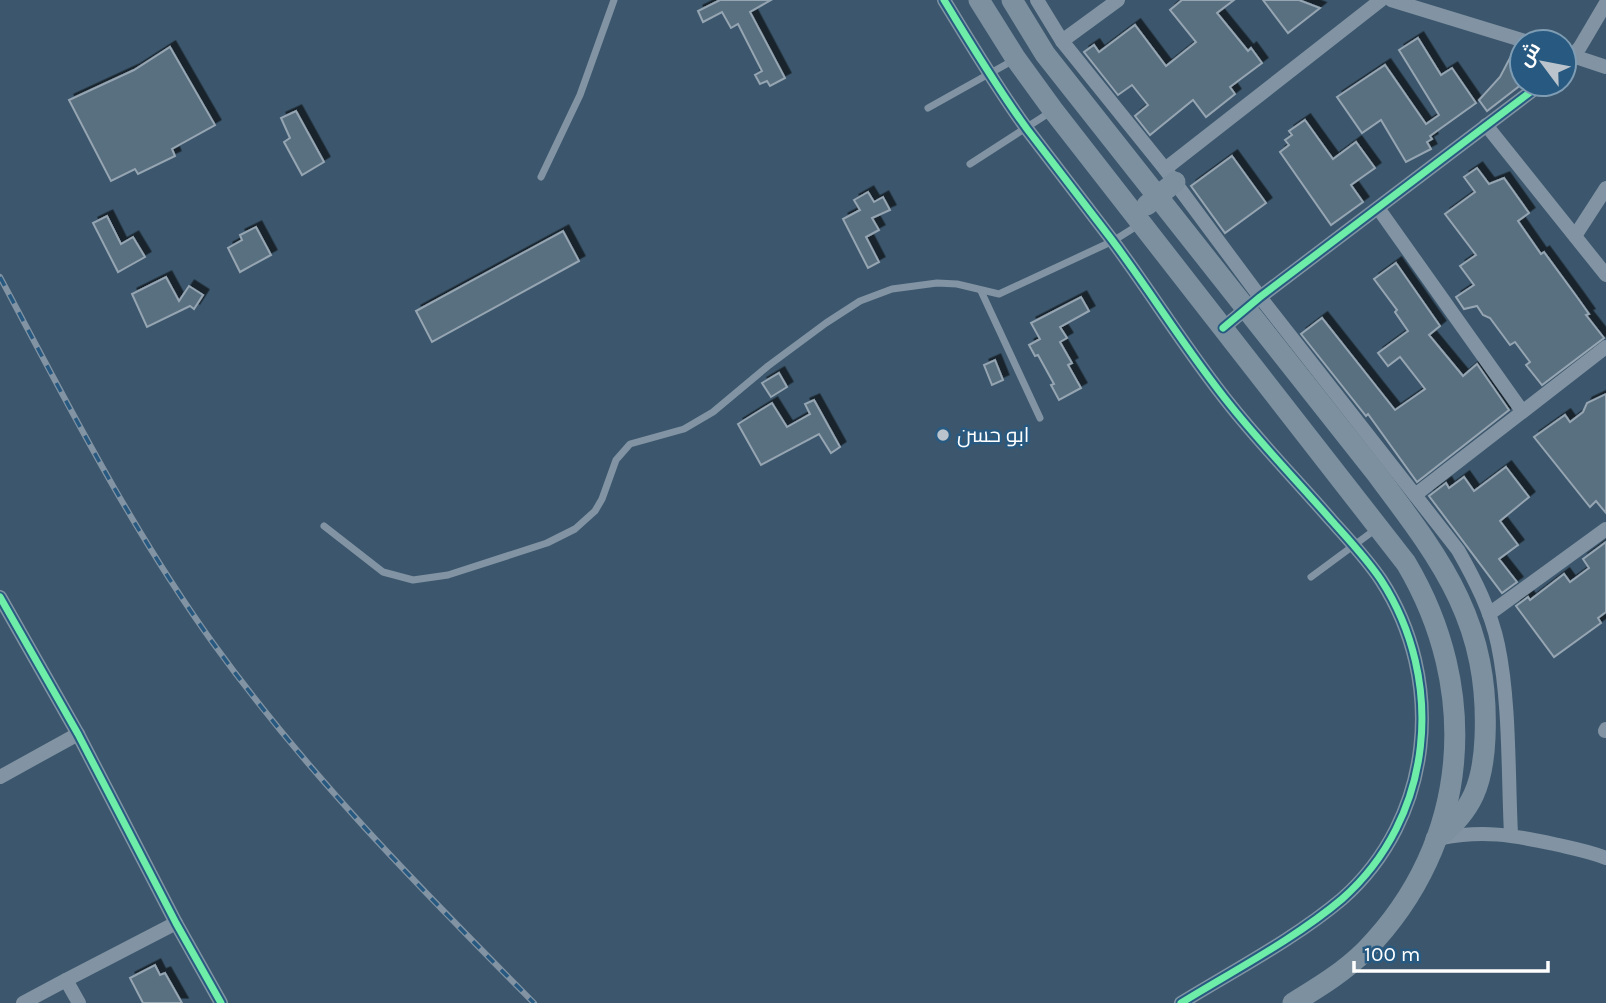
<svg xmlns="http://www.w3.org/2000/svg" width="1606" height="1003" font-family="Karla,Cairo,sans-serif">
<style>
.building{fill:#596f80;stroke:#96a5b2;stroke-width:2;filter:url(#shadow)}
.lines{fill:none;stroke-linecap:round;stroke-linejoin:round}
.lane{stroke:#8294a3;stroke-width:7}
.street{stroke:#8294a3;stroke-width:14}
.secondary{stroke:#7d909f;stroke-width:21}
.rail-casing{stroke:#8293a3;stroke-width:6}
.rail{stroke:#285a81;stroke-width:3.5;stroke-dasharray:10;stroke-linecap:butt}
.cycleway-casing{stroke:#285a81;stroke-width:11}
.cycleway{stroke:#6deda7;stroke-width:7}
.poi-dot{fill:#bbc4cc;stroke:#285a81;stroke-width:2.5}
.labels{text-anchor:middle;stroke-width:5;stroke-linejoin:round;paint-order:stroke}
.poi-label{font-size:21px;fill:#fff;stroke:#285a81;text-anchor:start}
</style>
<defs>
<filter id="shadow"><feDropShadow dx="5.5" dy="-5.5" stdDeviation="0" flood-color="#0009"/></filter>
</defs>
<rect width="100%" height="100%" fill="#3c576d"/>
<!-- building -->
<g class="building">
<polygon points="720,0 771,0 750,12 785,78 770,86 767,81 760,84 755,75 762,71 738,24 731,28 722,12 703,22 698,11"/>
<polygon points="1182,0 1234,0 1217,13 1248,51 1251,48 1262,63 1230,87 1235,94 1206,117 1193,100 1150,135 1135,116 1148,105 1132,85 1118,95 1084,52 1094,45 1099,52 1135,25 1166,66 1196,42 1170,10"/>
<polygon points="1263,0 1299,0 1320,8 1288,33"/>
<polygon points="1418,38 1441,75 1452,68 1476,103 1430,136 1432,139 1427,142 1431,149 1406,162 1381,120 1362,133 1337,97 1385,65 1426,124 1439,115 1399,50"/>
<polygon points="170,47 215,125 172,149 175,156 138,174 135,169 111,181 69,100 134,70"/>
<polygon points="1511,56 1522,61 1522,84 1487,111 1479,100 1500,77"/>
<polygon points="296,111 324,162 302,175 284,142 290,138 281,118"/>
<polygon points="1305,120 1333,159 1356,142 1375,168 1351,185 1363,202 1331,225 1280,152 1289,145 1285,140 1292,135 1289,131"/>
<polygon points="1232,156 1266,203 1225,233 1191,186"/>
<polygon points="1477,168 1489,184 1504,178 1529,213 1518,221 1541,254 1544,252 1577,297 1589,314 1586,315 1604,338 1542,385 1526,365 1530,362 1515,342 1510,345 1490,318 1483,315 1477,306 1464,309 1456,297 1474,285 1460,266 1476,255 1445,214 1475,192 1464,177"/>
<polygon points="868,192 874,202 883,197 890,210 872,218 879,230 866,237 879,262 868,268 843,219 860,210 854,200"/>
<polygon points="107,216 121,244 133,237 145,257 118,272 93,223"/>
<polygon points="256,227 271,255 240,272 228,248 242,240 240,235"/>
<polygon points="563,231 579,261 432,342 416,311"/>
<polygon points="1396,263 1440,326 1429,335 1463,376 1477,364 1509,410 1417,482 1368,414 1366,416 1301,334 1322,318 1395,410 1425,389 1400,357 1388,366 1378,353 1408,331 1395,312 1397,310 1374,279"/>
<polygon points="166,277 179,301 189,286 203,295 194,309 190,306 147,327 132,294"/>
<polygon points="1081,297 1089,311 1060,327 1067,338 1060,342 1072,363 1068,365 1081,388 1059,400 1051,385 1054,384 1038,355 1035,356 1029,345 1040,339 1031,323"/>
<polygon points="995,360 1003,380 992,385 984,365"/>
<polygon points="779,373 787,387 771,397 762,383"/>
<polygon points="1606,394 1606,513 1596,501 1590,507 1534,437 1565,415 1570,422 1583,412 1587,403"/>
<polygon points="814,400 840,447 831,453 819,434 761,465 738,424 772,403 787,427 810,414 805,404"/>
<polygon points="1506,467 1529,497 1500,521 1518,545 1499,559 1517,582 1502,593 1429,496 1446,483 1449,488 1464,477 1474,491"/>
<polygon points="1606,542 1606,612 1598,618 1601,623 1554,657 1516,606 1528,597 1530,600 1564,574 1570,582 1589,568 1583,559"/>
<polygon points="155,965 160,975 165,973 182,1003 143,1003 130,978"/>
</g>
<g class="lines">
<!-- lane -->
<g class="lane">
<polyline points="928,108 1012,61"/>
<polyline points="970,164 1052,111"/>
<polyline points="541,177 580,95 614,0"/>
<polyline points="981,291 1040,418"/>
<polyline points="324,526 383,572 413,580 448,575 547,543 575,529 595,511 602,499 616,460 630,444 684,429 713,412 768,366 826,323 860,301 892,289 937,283 957,284 999,294 1113,241 1140,224"/>
<polyline points="1311,577 1376,529"/>
</g>
<!-- street -->
<g class="street">
<path d="M944,0C971,44 997,88 1027,129C1055,166 1084,203 1112,240C1153,295 1188,353 1231,406C1263,446 1299,483 1332,521C1349,540 1367,559 1381,580C1446,680 1434,818 1342,899C1296,938 1233,971 1181,1003"/>
<path d="M1037,0L1062,41L1165,169L1260,297L1458,550C1475,580 1491,611 1498,645C1510,702 1508,775 1511,834"/>
<polyline points="1391,0 1528,42"/>
<polyline points="1062,41 1118,0"/>
<polyline points="1567,54 1606,67"/>
<polyline points="1564,66 1580,47 1606,3"/>
<polyline points="1486,125 1606,275"/>
<polyline points="1165,169 1381,0"/>
<polyline points="1378,208 1522,411"/>
<polyline points="1575,236 1606,188"/>
<polyline points="1223,328 1260,297 1541,84"/>
<polyline points="1415,495 1606,347"/>
<polyline points="0,597 78,734 176,923 221,1003"/>
<polyline points="1489,614 1606,529"/>
<polyline points="1605,731 1606,729"/>
<polyline points="0,777 78,734"/>
<path d="M1441,838C1484,830 1512,835 1554,844C1571,848 1589,851 1606,858"/>
<polyline points="23,1003 66,980"/>
<polyline points="79,1003 66,980 176,923"/>
</g>
<!-- secondary -->
<g class="secondary">
<path d="M979,0L1016,59L1053,110L1406,563C1481,689 1471,842 1366,950C1344,972 1319,987 1293,1003"/>
<path d="M1012,0L1045,54L1376,473C1442,561 1490,622 1485,738C1483,783 1473,811 1436,839"/>
<polyline points="1147,205 1175,182"/>
</g>
<!-- rail casing -->
<g class="rail-casing">
<path id="rail" d="M0,277C66,401 131,529 213,643C309,776 419,887 534,1003"/>
</g>
<!-- rail -->
<use href="#rail" class="rail"/>
<!-- cycleway casing -->
<g class="cycleway-casing">
<g id="cycleway">
<path d="M944,0C971,44 997,88 1027,129C1055,166 1084,203 1112,240C1153,295 1188,353 1231,406C1263,446 1299,483 1332,521C1349,540 1367,559 1381,580C1446,680 1434,818 1342,899C1296,938 1233,971 1181,1003"/>
<polyline points="1223,328 1260,297 1541,84"/>
<polyline points="0,597 78,734 176,923 221,1003"/>
</g>
</g>
<!-- cycleway -->
<use href="#cycleway" class="cycleway"/>
</g>
<!-- markers -->
<circle class="poi-dot" cx="943" cy="435" r="7"/>
<g class="labels">
<!-- poi labels -->
<g class="poi-label">
<text x="957" y="442">ابو حسن</text>
</g>
</g>
<!-- north arrow -->
<g transform="translate(1543 63) rotate(302)"><circle r="33" fill="#285a81" stroke="#7e9cb3" stroke-width="2"/>
<path d="M0-5L12 26L0 18L-12 26Z" fill="#bbc4cc"/>
<text y="-10" font-size="19" font-weight="bold" text-anchor="middle" fill="#ffffff">ش</text>
</g>
<!-- scale -->
<path d="M1354 961v10h194v-10" fill="none" stroke="#ffffff" stroke-width="3.5"/>
<text x="1364" y="961" font-size="21" fill="#ffffff" stroke="#285a81" stroke-width="5" paint-order="stroke">100 m</text>
</svg>
